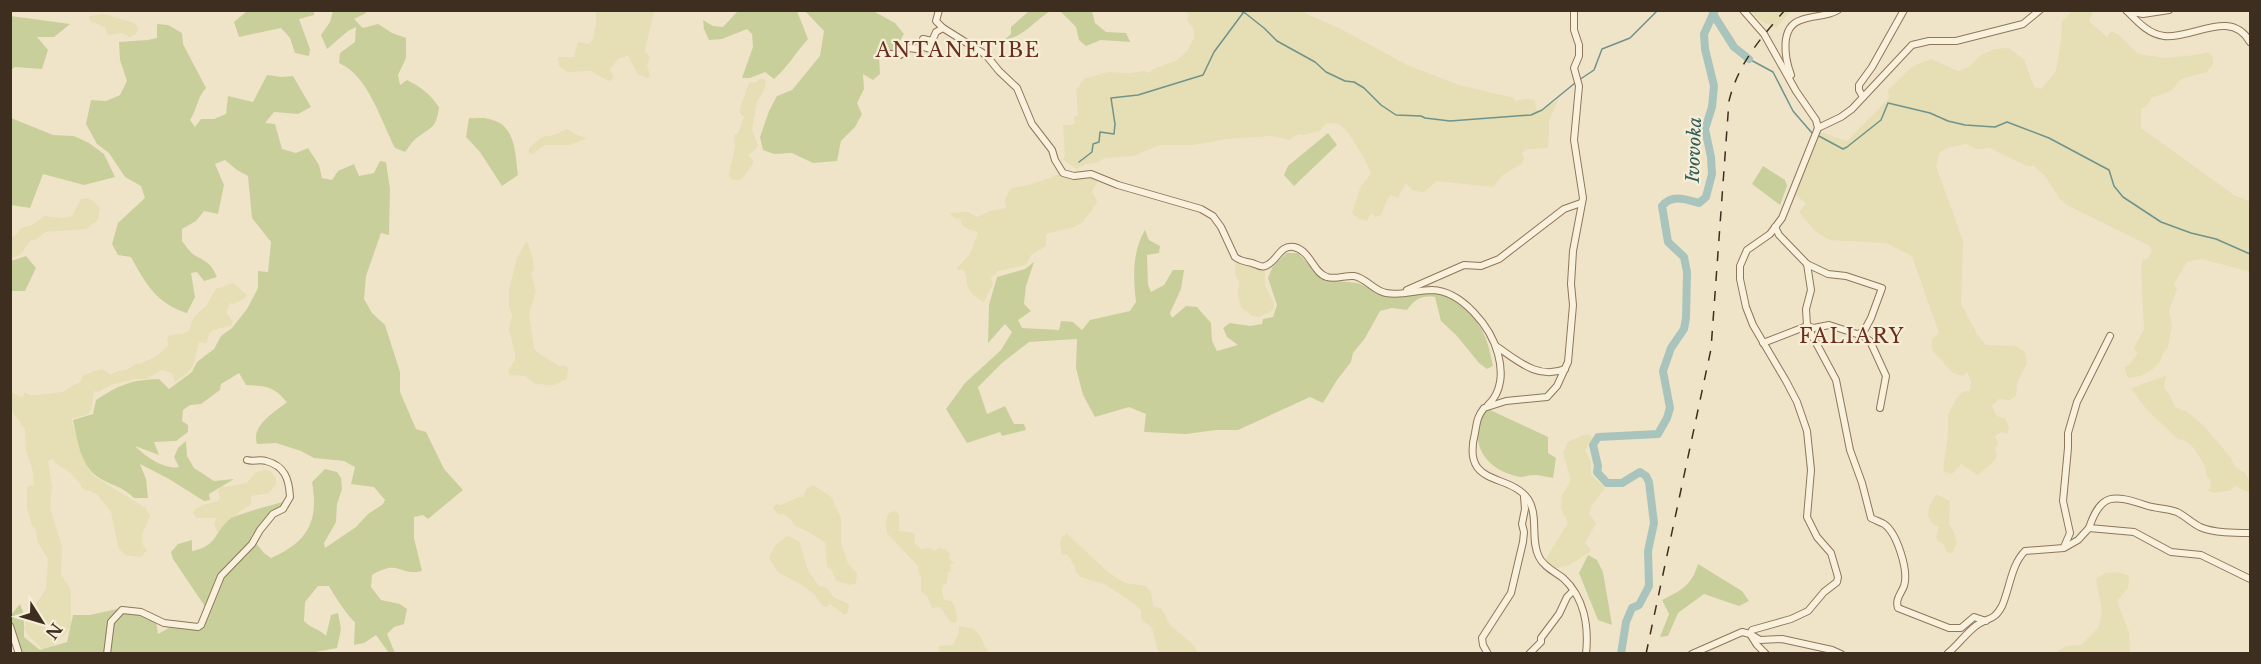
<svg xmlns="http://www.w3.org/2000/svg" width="2261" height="664" font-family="'Libre Baskerville',serif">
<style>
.farmland{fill:#e6deb5}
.green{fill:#c9cf9b}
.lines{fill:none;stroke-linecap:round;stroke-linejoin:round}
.stream{stroke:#6f938a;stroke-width:1.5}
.river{stroke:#a9c4bc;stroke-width:8}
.minor-casing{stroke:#8d765c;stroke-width:8}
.minor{stroke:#faf1dc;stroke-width:6}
.rail{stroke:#3d2e20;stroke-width:1.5;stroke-dasharray:10 10;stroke-linecap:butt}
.labels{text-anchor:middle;stroke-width:4.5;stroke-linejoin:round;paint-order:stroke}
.water-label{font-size:18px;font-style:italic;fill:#2f5d5a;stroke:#f7eed8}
.quarter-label{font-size:20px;letter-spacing:1.5px;fill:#6b2e1e;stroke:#f7eed8}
</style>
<rect width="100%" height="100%" fill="#f0e4c8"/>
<!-- farmland -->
<g class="farmland">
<polygon points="596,11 654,11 645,51 650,57 647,64 650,76 647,78 638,74 628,56 619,58 610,69 614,78 609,81 590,71 568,72 559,66 558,57 574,57 578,42 589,44 593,39 596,25"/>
<polygon points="1184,11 1300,11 1341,29 1407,65 1459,85 1514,98 1515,101 1525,99 1535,100 1536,109 1539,112 1559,99 1549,121 1548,148 1526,149 1522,153 1524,158 1521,164 1503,175 1493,187 1437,181 1424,192 1413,191 1406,183 1398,198 1391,195 1388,198 1381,215 1376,217 1371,213 1367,221 1359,219 1352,213 1361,186 1371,174 1364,158 1347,131 1339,124 1327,123 1319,131 1303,135 1299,134 1289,140 1271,136 1227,139 1193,145 1160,145 1133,156 1105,158 1096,163 1085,164 1077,169 1063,160 1065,155 1063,125 1072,125 1075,123 1074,117 1078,115 1076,90 1084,79 1108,72 1130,73 1144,71 1149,73 1153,69 1176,61 1187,51 1194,38 1194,30 1187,20 1189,14"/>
<polygon points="1751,11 1791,11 1776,28 1759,20"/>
<polygon points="2072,11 2093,11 2089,21 2107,37 2111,31 2118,34 2138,54 2165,58 2196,55 2208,52 2213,58 2213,64 2207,72 2181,79 2172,90 2152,98 2147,105 2141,109 2141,128 2234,195 2250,202 2250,272 2202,259 2187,262 2174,284 2177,289 2169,310 2172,326 2168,347 2162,355 2160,362 2152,370 2141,376 2128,378 2124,367 2130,364 2138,353 2134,348 2144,329 2141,266 2143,260 2148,258 2152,251 2150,246 2067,205 2060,199 2045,176 2034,166 2027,166 1989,148 1976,149 1966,144 1948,148 1940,152 1936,166 1963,241 1961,304 1977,334 1986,345 2015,346 2025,352 2027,363 2017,383 2016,396 2010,400 1999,399 1992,406 1997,416 2005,419 2009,427 2007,434 2001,432 1995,436 1998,443 1995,450 1997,454 1995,460 1978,475 1961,464 1952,474 1943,471 1948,435 1948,415 1956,399 1964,391 1970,391 1971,381 1967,372 1963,376 1953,373 1932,350 1932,339 1939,333 1912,256 1886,243 1830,240 1816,232 1799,212 1806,203 1794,194 1815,141 1821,132 1847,141 1889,98 1888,90 1913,66 1931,59 1958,71 1969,67 1981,55 1994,49 2008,48 2024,59 2034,87 2041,89 2056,71 2061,40 2062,22"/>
<polygon points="104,14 134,23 138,29 136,34 130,37 122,33 108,35 105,27 91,21 89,16"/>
<polygon points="759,79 764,79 766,82 763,93 757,101 752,130 758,145 756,149 748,155 754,161 750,168 741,180 732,180 729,175 735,147 734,134 737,135 744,117 740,113 740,108 749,83 757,82"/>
<polygon points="567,129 579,136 587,138 570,145 545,145 532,154 529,153 529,148 542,137 554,135"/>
<polygon points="1060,174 1095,177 1097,183 1092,191 1097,202 1091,211 1083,222 1074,227 1046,234 1046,246 1031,255 1026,265 998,271 991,278 993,284 984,302 974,296 968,288 965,271 956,269 970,254 978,232 970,230 963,226 960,219 954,218 950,213 968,212 977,217 990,211 1006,208 1005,200 1011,188 1029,185"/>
<polygon points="87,198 93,201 100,208 98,220 86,229 45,232 37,239 30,241 20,255 11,258 11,238 18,233 21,228 32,225 45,216 64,218 72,216 81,199"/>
<polygon points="526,242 528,243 533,259 534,270 531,273 536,291 529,314 534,349 541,355 559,366 564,365 568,368 567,379 553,385 535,384 525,376 509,375 508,371 516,358 509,330 512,315 509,306 509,290 517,258"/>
<polygon points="1236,261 1265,270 1265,286 1274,303 1273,310 1268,313 1259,317 1252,316 1241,307 1238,295 1239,281 1235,274"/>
<polygon points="233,283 247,295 245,298 234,304 230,303 226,312 233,322 231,326 213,330 210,333 206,343 199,342 193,366 186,374 175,382 172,373 162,370 146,379 135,379 111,385 98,392 94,391 91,411 86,415 71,419 89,470 95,477 146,508 150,516 142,535 143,545 147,550 141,557 125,555 121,551 118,546 111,512 97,494 83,489 79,482 68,471 55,463 53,459 48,461 52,487 50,508 62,547 61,575 71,590 71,627 50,649 44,651 27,634 24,629 26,619 46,589 48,559 37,541 36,530 31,523 27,507 27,487 34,485 33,472 26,451 25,430 11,409 11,392 23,398 24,392 30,395 38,395 62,392 81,381 82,376 95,371 102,369 111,375 118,371 127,370 136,364 140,364 157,356 168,346 167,338 170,335 182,334 189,331 194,317 206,306 216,289"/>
<polygon points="2166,376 2164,388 2171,397 2175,407 2186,411 2203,425 2231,458 2235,467 2245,473 2250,482 2250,493 2235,486 2231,490 2216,493 2208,491 2211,487 2210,480 2206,474 2205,466 2194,448 2186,441 2178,439 2162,424 2147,410 2131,388"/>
<polygon points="1584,435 1590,435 1592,439 1585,450 1591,463 1591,475 1605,488 1592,505 1589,514 1596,523 1585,543 1591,550 1590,552 1569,565 1555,569 1545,560 1568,523 1561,508 1562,496 1571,480 1563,453 1568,442"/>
<polygon points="265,470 270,471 276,479 276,484 269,493 251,496 251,504 238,513 234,523 226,532 217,532 214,523 216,518 196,518 193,513 195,509 203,505 218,501 220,498 218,491 221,486 225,487 247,483 256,472"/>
<polygon points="812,486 815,486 831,497 841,518 841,543 848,563 857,574 856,583 851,585 836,581 832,571 827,566 825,542 807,531 795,526 791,520 785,515 778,514 773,508 776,504 781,505 799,497 803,497 806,489"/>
<polygon points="1936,494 1950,501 1949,524 1954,532 1957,543 1952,553 1947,552 1944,545 1938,541 1936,537 1939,527 1933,524 1928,516 1929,507"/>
<polygon points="896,511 899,515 899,531 914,533 915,544 921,549 928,548 935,551 939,548 945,549 950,554 949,558 954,563 950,565 951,571 948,572 947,583 943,585 942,590 944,600 952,601 956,610 957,621 954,623 950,621 940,607 932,608 927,596 921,591 921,576 919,574 918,566 887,533 886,520 889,513"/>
<polygon points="1067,534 1108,572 1125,583 1146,586 1151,592 1153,606 1162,609 1170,625 1192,644 1198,653 1160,653 1157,648 1152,628 1141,619 1141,610 1132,602 1106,585 1081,577 1075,571 1075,567 1067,554 1062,555 1060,542 1062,537"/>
<polygon points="787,536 799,541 808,571 819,586 827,588 833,597 849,604 848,612 845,615 830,604 826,607 822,605 814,594 802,585 778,572 769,558 775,546"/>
<polygon points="2118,572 2129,576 2128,588 2117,601 2129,632 2130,652 2128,654 2058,653 2057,651 2067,646 2081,645 2099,627 2102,610 2096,579 2106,573"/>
<polygon points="959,626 974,629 980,636 988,653 939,653 939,646 953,645 959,633"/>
</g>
<!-- green -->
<g class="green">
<polygon points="247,11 314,11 314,15 299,19 310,49 309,56 295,53 290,38 281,28 239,37 234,22"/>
<path d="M365,11L366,13L354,19L363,28L378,24L392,33L406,38V58L398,75L400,85L407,80C421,87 430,94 439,107C436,128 434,125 418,137C413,140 409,147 405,152L395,148C381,121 368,75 339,63L340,53L355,42L356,27L348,31L327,49L321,35L330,22L333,11Z"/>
<path d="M797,11L808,39C796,52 788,67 774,79L765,72L750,78H742L753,47L752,34L747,29L722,39L709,40L704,29L703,20L713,26L723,27L737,12Z"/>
<polygon points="805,11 873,11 895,23 904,34 895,49 879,57 880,74 873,80 863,74 864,89 857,103 862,114 855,127 841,141 837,161 813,163 792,153 774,154 763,150 760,137 769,111 777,96 792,90 820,56 824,31"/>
<path d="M1029,11H1050C1031,24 1026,35 1003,41L1011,34V27Z"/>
<polygon points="1060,11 1092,11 1095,23 1106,32 1126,33 1130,42 1101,40 1086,46 1079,40 1076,27"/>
<polygon points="11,16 70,24 54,37 37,37 48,50 42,69 15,67 11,70"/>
<path d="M157,24L168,25L182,33L183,44L206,88C197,98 197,109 190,120L195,127L201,119H214L226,114L228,96L253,102L267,75L281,77L293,76L311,107L298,114L274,112L265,123L275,124L282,149L296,153L308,148L319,165L322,178L332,180L338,171L354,164L359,176L374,173L380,161L386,162L390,189L389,235L381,233L366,276L364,299L372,313L385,325L400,372V392L416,429L426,432L444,469L463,490L428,519L423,515L414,517V538L422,571C399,577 401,558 372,575L371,587L381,600L400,604L407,609L404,624L394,627L387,634L395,653H389L376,635L364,643L354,645L355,622C348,617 334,595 329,586H318L305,602L304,621C311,629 319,628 326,636L331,615L338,613L341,629L337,648L310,653H20L11,620V615L20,604L24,615V637L40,650L67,642L73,615H90L126,607L146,612L156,620L158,634L169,628L206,623L204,605L173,559L171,552L178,544L192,540V551C218,546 213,533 230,519C237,514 278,503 288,501L282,508L267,516L251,537L264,553L271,558C308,542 319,521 312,482L325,469L337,472L341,478L342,489L337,504L336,522L324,543L325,548L356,527L368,514L383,504L385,500L374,487L351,484L355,467L344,461L314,458L301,451L276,443L257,444C251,425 274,413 287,402C273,386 267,386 246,385L239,373L221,384L220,390L201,404L190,405L183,410L182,421L188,425V432L176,441L154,442L159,455L135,446C145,456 164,470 179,467L174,457L178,448L186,441L187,456L194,468L214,481L234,479L209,494L210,500L204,501L169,479L140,464L146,479L148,498H134C123,487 114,486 101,479C80,467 78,441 73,420L93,414L96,400C121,384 131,380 159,379L169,389L192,372L197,362L214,349L221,336L232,328L247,309L258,288V271L268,272L271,242L252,218L248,176L237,170L225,160L215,164L224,185L218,214L204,211L196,221L182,229V241C186,246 190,253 196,256C208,263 211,263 217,277L204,281L197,272L191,273L195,297L187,313C157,304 145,283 131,257L118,255L112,244L118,223L145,198L141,186L125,177L109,153L97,144L86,124L91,100L106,101L120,95L127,81L120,60L119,42L148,40L157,38Z"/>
<polygon points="11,118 53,135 74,136 89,143 104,154 115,177 84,185 43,174 30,208 11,205"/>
<path d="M469,118C476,119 482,117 489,119C516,124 515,153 518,175L502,186L480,152L466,137Z"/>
<polygon points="1328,133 1337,145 1294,186 1284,175 1288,166"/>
<polygon points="1763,166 1785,180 1787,186 1780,205 1752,184"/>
<path d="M1145,230L1149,240L1160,246L1159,253L1147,255L1148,285L1151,292L1164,285L1173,270H1184L1181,289L1170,313L1172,318L1186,306L1197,307L1211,323L1212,341L1217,351L1238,345L1227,337L1223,328L1230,323L1250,326L1262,324L1263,319L1273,317L1277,305L1268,278L1272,268L1286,253H1298L1320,276L1327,280L1358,283L1382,294L1402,295L1429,285C1438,292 1448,296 1457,302C1482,322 1487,336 1493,366L1487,369L1479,363L1457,336L1441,321L1435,297C1422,295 1415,299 1407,310L1392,308L1380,311L1365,338L1353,353L1351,362L1337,380L1323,403L1310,397L1238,430H1216L1186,434L1144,432L1146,414L1129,407L1095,417L1083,395L1076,368L1077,339L1029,342L1002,363L978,387L987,414L1005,406L1014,424H1024L1026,430L1002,436L1000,432L967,443L946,409L965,383L1001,350L1012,332L1005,324L988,343L989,305L997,277L1025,269L1034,262L1026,286L1024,304L1031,311L1018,320L1022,328L1059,330L1061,321L1073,322L1082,330L1090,320L1130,311L1136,302C1133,277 1132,252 1145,230Z"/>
<polygon points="26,256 36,268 25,291 11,291 11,261"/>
<path d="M1486,408L1548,437V453L1556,458L1553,478C1547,477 1540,475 1534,475C1529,475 1525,477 1520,477C1484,470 1466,441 1486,408Z"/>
<polygon points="1588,555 1597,560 1603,572 1612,625 1598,620 1579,573"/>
<path d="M1698,564L1742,591L1749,601L1739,606L1704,594L1678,613L1668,636L1660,637L1669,614L1662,600C1682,590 1691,586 1698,564Z"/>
</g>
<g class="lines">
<!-- stream -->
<g class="stream">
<polyline points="1238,10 1245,13 1264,28 1277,41 1315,62 1326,72 1345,81 1354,82 1364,88 1381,105 1396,115 1421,116 1425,118 1450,121 1531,115 1542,110 1575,83"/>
<polyline points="1749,59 1773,72 1793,111 1812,133"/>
<polyline points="1579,80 1594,70 1602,49 1630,38 1658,10"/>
<polyline points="1817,135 1843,149 1847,147 1881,120 1888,103 1930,113 1948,121 1965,125 1995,127 2007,122 2049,138 2109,170 2114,186 2123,197 2161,222 2191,233 2216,239 2250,254"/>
<polyline points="1079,162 1092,152 1093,144 1099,142 1100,132 1114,134 1115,124 1111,98 1138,95 1203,75 1214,52 1243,13"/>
</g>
<!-- river -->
<g class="river">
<polyline points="1713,14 1734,47 1749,59"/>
<path d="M1621,654L1626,622L1632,608L1639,605L1649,586L1648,551L1654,523L1649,482L1646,476L1640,472L1622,483H1607L1597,472L1598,466L1593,445L1598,437L1658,434L1667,418L1670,408L1663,371L1671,348L1684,329L1686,318L1687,272L1684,257L1668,242L1662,206C1672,194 1685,199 1699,203L1706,197L1712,174L1711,157L1705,129L1712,107L1714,86L1705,49L1704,34L1715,10"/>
</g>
<!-- minor casing -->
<g class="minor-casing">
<g id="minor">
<polyline points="939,10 936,21 943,28"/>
<path d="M1574,10V30L1579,45V56L1574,68L1579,86L1574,140L1583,198L1573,251L1571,284L1573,305L1568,362L1557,386L1547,397L1506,401L1484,408C1477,417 1477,422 1475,433C1461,488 1509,472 1528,499C1539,516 1530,540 1539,557C1543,566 1555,572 1563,578C1584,597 1589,626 1586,654"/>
<polyline points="1743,10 1764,34 1796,91 1816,120 1818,128"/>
<path d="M2126,10C2137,21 2148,34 2164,36C2193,39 2231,8 2250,42"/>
<polyline points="2127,11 2143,14 2169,10"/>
<path d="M923,39L932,41L936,32L943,28L986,55L999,71L1017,88L1032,124L1052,150L1055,160L1063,173L1074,176L1091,174L1118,185L1201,209L1213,216L1221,227L1235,257C1240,261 1246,262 1252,263C1256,264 1261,268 1265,266C1277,263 1279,244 1294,247C1311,251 1313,273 1327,277C1336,280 1345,275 1354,276C1366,278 1374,291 1386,293C1402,296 1417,290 1432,290C1462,291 1491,327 1498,354C1503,372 1502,392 1488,405"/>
<polyline points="881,53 900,55 909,48 916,49 920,46 930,49 933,43 932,41"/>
<path d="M1791,75C1785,59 1779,27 1801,20C1813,15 1827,17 1838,10"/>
<polyline points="1863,97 1859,90 1859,85 1872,67 1904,10"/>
<path d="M1775,227L1779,235L1807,264L1811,290L1806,309L1807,326L1836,380L1850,450L1862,483L1871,518C1875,520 1880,522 1884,524C1897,533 1909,571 1904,586C1901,594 1895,599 1898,608L1949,628H1961L1974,617L1986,621"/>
<polyline points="1807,264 1828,274 1846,276 1882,288 1871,318 1864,331 1858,334"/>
<polyline points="1407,290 1464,265 1481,266 1499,259 1564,209 1581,203"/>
<polyline points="1763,343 1807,326 1814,328 1829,325 1863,336 1870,341 1886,376 1880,408"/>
<path d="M1496,346C1518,361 1538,380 1565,369"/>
<path d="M2089,528C2101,492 2114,495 2145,505C2156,509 2167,508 2177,512C2185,516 2192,523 2200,527C2214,533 2235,533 2250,533"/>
<polyline points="2064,547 2070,533 2063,501 2068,448 2068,433 2077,402 2110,336"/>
<polyline points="10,626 19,654"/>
<path d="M107,654L111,622L122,610L141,612L164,623L198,627L201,625L221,576L252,544L260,530L273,514L283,509L290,497C289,479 285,466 266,461C260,459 253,462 247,460"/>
<polyline points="1488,654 1483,645 1482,638 1511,593 1523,542 1524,532 1522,524 1525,509 1524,497"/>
<polyline points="1529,654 1541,642 1541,638 1559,614 1567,597 1573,591"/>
<polyline points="1692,654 1742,632 1750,634 1760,640 1782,639 1832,650 1841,654"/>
<polyline points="1766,654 1757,645 1750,634 1752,630 1791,619 1808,611 1824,592 1837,582 1838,577 1831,553 1817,537 1807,517 1811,470 1807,431 1797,402 1786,381 1753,325 1746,307 1740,279 1740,266 1747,250 1770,234 1782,218 1818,128 1841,117 1852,109 1912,45 1929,41 1956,41 2023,24 2040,10"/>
<path d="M1947,654C1958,645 1966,633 1977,625C1989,617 1994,621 2002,606C2010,588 2011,565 2025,551L2064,548L2078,540L2089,528L2134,532L2171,552L2201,555L2250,579"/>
</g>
</g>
<!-- minor -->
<use href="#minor" class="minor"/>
<!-- rail -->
<path class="rail" d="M1646,654L1711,349L1729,101C1738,64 1760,39 1785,10"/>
</g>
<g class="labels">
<!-- water labels -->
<g class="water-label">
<text transform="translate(1694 150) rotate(-88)" y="6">Ivovoka</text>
</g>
<!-- quarter labels -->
<g class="quarter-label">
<text x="958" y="57">ANTANETIBE</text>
<text x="1852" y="343">FALIARY</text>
</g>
</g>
<!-- border -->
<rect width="2261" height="664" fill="none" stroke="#3d2e20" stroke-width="24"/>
<!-- north arrow -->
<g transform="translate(42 622) rotate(127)" stroke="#f7eed8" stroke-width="4.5" paint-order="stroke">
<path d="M0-4.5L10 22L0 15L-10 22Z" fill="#3d2e20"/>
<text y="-9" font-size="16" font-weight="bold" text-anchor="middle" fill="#3d2e20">N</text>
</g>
</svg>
